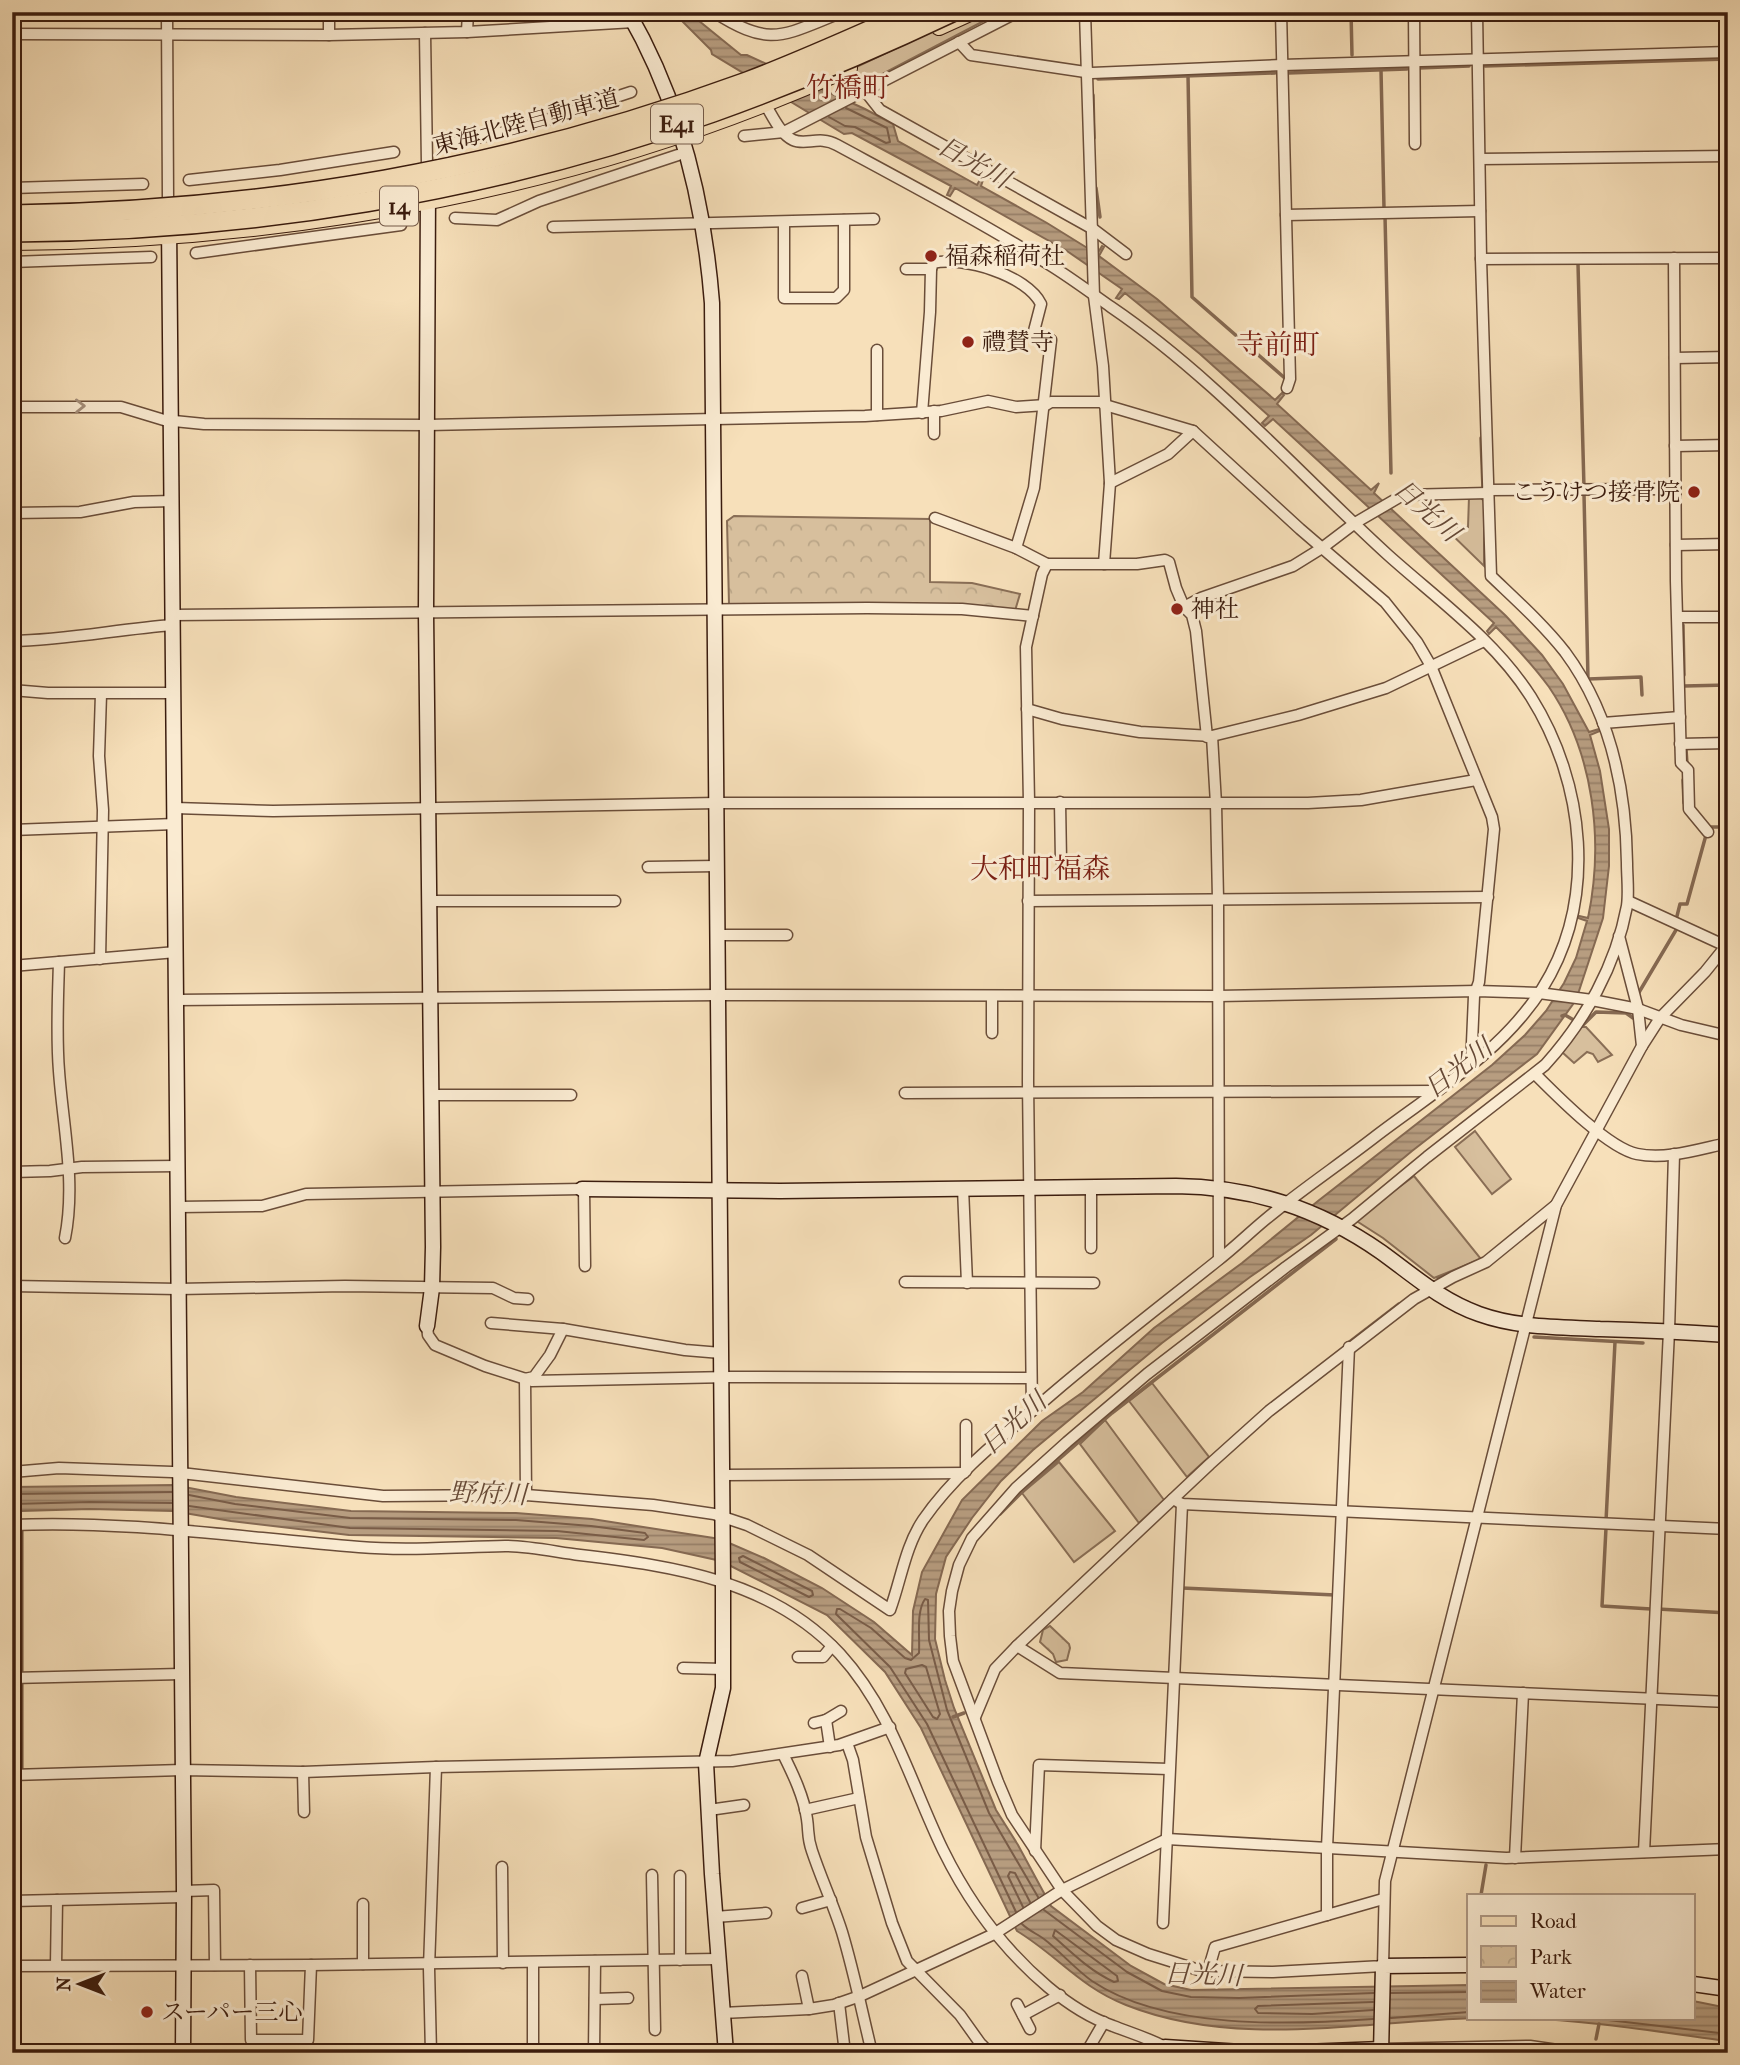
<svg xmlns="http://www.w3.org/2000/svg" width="1740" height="2065" font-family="'IM FELL French Canon','Noto Serif JP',serif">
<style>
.grass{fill:#d7bf9d;stroke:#896e56;stroke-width:2}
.forest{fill:url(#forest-firs);stroke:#896e56;stroke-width:2}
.park{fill:url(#park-crowns);stroke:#896e56;stroke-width:2}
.water{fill:url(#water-rules);stroke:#856952;stroke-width:2}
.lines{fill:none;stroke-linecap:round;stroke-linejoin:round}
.shore{stroke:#795c47;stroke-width:2}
.stream{stroke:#856952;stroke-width:3.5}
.street-casing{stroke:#6a4d39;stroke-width:13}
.secondary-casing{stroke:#3b1c0e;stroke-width:17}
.primary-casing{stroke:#3b1c0e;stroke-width:18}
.street{stroke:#faebd2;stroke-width:10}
.secondary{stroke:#faebd2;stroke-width:14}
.primary{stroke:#f7e0ba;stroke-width:16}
.highway-bridge-casing{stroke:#3b1c0e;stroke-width:22;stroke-linecap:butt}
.highway-bridge{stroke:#f7e0ba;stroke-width:19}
.oneway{stroke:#a48e7a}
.poi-dot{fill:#8f2418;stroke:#faebd2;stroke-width:2.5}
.labels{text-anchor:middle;stroke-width:6;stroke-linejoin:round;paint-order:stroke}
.shield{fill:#faebd2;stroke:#745a49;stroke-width:2}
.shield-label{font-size:23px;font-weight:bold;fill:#3b1c0e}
.street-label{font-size:24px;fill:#3b1c0e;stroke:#faebd2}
.poi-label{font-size:24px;fill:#3b1c0e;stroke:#faebd2;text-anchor:start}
.water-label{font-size:26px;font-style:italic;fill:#664936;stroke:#faebd2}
.quarter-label{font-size:28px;fill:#7a1f14;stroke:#faebd2}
</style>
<defs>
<pattern id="forest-firs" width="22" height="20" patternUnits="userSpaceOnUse" patternTransform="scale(1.75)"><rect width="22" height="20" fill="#d7bf9d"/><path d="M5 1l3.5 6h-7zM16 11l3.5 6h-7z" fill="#b9a486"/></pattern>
<pattern id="park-crowns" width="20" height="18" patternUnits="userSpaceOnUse" patternTransform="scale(1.75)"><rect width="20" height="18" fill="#d7bf9d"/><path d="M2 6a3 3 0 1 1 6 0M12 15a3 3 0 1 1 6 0" fill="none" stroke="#b9a486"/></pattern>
<pattern id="water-rules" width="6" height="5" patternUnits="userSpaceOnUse" patternTransform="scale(1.75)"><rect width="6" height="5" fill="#b79d80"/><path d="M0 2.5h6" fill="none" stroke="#967f67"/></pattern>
</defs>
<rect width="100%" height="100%" fill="#f7e0ba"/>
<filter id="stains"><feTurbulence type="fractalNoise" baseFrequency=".00286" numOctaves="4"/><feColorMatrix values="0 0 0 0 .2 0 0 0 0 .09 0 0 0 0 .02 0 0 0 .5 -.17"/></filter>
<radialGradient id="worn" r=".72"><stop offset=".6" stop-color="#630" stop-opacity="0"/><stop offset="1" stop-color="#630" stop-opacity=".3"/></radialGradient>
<!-- grass -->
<g class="grass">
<polygon points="973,12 1001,12 871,80 866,82 861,79 852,69"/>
<polygon points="1469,497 1480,497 1484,501 1484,566 1444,527 1468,527"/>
<polygon points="1580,1027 1586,1027 1612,1055 1598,1062 1593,1054 1587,1052 1574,1063 1562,1052"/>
<polygon points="1475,1131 1511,1179 1492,1194 1455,1147"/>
<polygon points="1414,1176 1481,1259 1434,1278 1383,1238 1355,1220"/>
<polygon points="1152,1383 1209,1457 1187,1477 1129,1401"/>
<polygon points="1105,1420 1164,1500 1139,1523 1080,1444"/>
<polygon points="1059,1462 1115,1531 1074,1562 1022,1493"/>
</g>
<!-- forest -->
<polygon class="forest" points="1050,1626 1069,1644 1070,1648 1067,1660 1056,1662 1053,1654 1040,1642 1043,1630"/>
<!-- park -->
<polygon class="park" points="734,516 930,519 930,582 972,583 1020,594 1014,614 736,609 729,604 727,521"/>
<!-- water -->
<path class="water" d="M673,12H688L741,55H747L865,109L893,124L898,141L977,185L982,176L984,177L981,186L1047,223L1097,254L1102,246L1104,247L1099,256L1157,299L1275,400L1282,393L1284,395L1277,404L1371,490L1379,483L1374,493L1506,616L1542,655L1563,684L1589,732L1602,728V730L1590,735L1600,771L1609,829V866L1603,918L1576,1000L1537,1054L1412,1151L1311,1235L1250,1277L1162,1343L1033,1450L1001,1481L972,1518L946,1557L936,1594L935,1639L945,1680L954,1708L996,1810L1018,1845L1051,1906L1131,1966L1164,1984L1191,1990L1469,1985V2018H1693V2001L1728,2008V2041C1658,2032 1587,2020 1516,2018C1390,2014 1249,2054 1126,2005C1080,1987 1058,1956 1017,1931L921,1728L885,1672L827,1615L721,1561L662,1548L556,1538L349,1535L231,1521L173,1511L90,1509L21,1511L20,1517H18L17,1511H12V1487L174,1485L236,1497L351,1511L516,1513L592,1519L720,1539L764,1558L822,1588L874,1622L912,1655L913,1611L922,1572L962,1500L1042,1421L1083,1392L1154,1328L1242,1263L1318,1201L1492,1065L1525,1035L1546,1011L1564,983L1576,958L1587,921L1578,918L1579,916L1588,918C1604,841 1594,753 1549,687C1533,665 1515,646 1496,627L1489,634L1487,631L1494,623L1273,419L1265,426L1262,423L1269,416L1200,354L1125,293L1119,299L1116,298L1122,289L1067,251L955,188L950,196L947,195L951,186L852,133L844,134L712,54L711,50Z"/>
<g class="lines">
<!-- shore -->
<g class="shore">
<polyline points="829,117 845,126 855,127 886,143 890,142 887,128 846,108"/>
<polyline points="12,1494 172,1492"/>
<polyline points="189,1495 235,1504 350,1518 516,1520 591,1526 645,1533 648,1537 644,1540 557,1531 350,1528 189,1506"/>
<polyline points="12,1504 90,1502 172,1503"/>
<polygon points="743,1556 812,1591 813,1595 809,1597 740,1562 739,1558"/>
<polygon points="922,1665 926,1667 940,1714 937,1719 933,1717 905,1673 906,1669"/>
<polyline points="1023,1907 1008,1876 1010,1872 1015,1873 1030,1902"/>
<polyline points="1044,1910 1127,1972 1162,1991 1191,1997 1239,1998 1374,1993"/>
<path d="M1016,1912L927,1724L890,1667L836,1614L837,1609H840L871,1628L905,1658L911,1660L919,1653C920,1636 916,1612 925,1599L928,1600L929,1640L947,1710L989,1813L1038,1897"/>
<path d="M1022,1924C1028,1930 1037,1934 1044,1939C1061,1952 1075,1969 1092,1981C1165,2030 1289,2025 1373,2019"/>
<path d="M1055,1930L1117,1976L1118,1981L1114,1982C1090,1971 1072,1953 1053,1936Z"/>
<polyline points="1391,1993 1469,1992"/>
<polyline points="1373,2010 1312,2014 1258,2013 1255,2009 1258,2006 1373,2002"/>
<polyline points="1391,2018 1469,2012"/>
<polyline points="1591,2018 1728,2034"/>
</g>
<!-- stream -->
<g class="stream">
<polyline points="1351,12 1352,55"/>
<polyline points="1485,66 1728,59"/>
<polyline points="1419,68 1469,66"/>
<polyline points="1381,70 1384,208"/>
<polyline points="1288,73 1407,69"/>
<polyline points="1188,75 1192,297 1287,380"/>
<polyline points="1098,79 1275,73"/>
<polyline points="1093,95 1094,138"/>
<polyline points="1096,188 1100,217"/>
<polyline points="1385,216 1391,473"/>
<polyline points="1578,264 1584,488"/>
<polyline points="1481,438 1483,489"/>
<polyline points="1584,494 1588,679 1641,677 1642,695"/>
<polyline points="1683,625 1684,675"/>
<polyline points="1684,686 1728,685"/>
<polyline points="1686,749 1687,764"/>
<polyline points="1683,780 1684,803"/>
<polyline points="1709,827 1728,827"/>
<polyline points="1677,916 1680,904 1687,904 1706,835"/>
<polyline points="1638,994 1676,930"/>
<polyline points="1562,1016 1565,1015 1572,1019"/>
<polyline points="1583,1025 1596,1012 1626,1013 1633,1018"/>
<polyline points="1438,1278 1449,1274"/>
<polyline points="1534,1337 1643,1343"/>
<polyline points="1347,1344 1399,1304"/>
<polyline points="1000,1514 1027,1487 1112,1413 1336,1239"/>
<polyline points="1606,1521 1615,1342"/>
<polyline points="1606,1528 1602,1606 1651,1609"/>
<polyline points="1182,1588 1335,1595"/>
<polyline points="1658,1609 1728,1613"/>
<polyline points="953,1717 964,1713"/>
<polyline points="1481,1895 1486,1865"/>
<polyline points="1596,2039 1599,2024"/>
</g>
<!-- street casing -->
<g class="street-casing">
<g id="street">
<polyline points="167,12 168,200"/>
<path d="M714,12C772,49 783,35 843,12"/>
<polyline points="1085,12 1094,296 1103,366 1110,483 1104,564"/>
<polyline points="1281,12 1290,379 1287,388"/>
<polyline points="1414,12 1415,144"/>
<path d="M1477,12L1481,259L1491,576C1516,600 1543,624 1565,652C1611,714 1626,788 1627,863C1627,877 1629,892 1627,906C1616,965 1585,1021 1545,1065L1427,1157L1352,1219L1286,1267L1147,1374L1067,1442L1016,1488L972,1538L959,1565L952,1591L949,1611L950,1636L953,1661L998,1782L1012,1815L1062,1890L1097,1926L1116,1940L1148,1954L1202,1971L1273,1972L1383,1966L1385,1881L1556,1205L1642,1046L1638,1009L1619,936"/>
<polyline points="467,32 468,12"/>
<polyline points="425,33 427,164"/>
<polyline points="12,34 329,35 467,32 634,22"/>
<polyline points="329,35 329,12"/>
<polyline points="959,42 971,55 1092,73 1282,65 1728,52"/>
<polyline points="865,91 880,110 1093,229 1126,254"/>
<polyline points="744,136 784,132 1018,12"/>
<polyline points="447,144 519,129 631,92"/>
<polyline points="1480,159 1728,156"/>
<polyline points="189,180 280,170 394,152"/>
<polyline points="12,188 143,184"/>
<polyline points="1286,215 1480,211"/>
<polyline points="455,218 497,220 539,201 678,155"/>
<polyline points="784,223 784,298 836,298 844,290 844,220"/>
<polyline points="553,227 874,219"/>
<polyline points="196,253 401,225"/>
<polyline points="1674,258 1676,581 1681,763 1688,770 1689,809 1708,832"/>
<polyline points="1481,259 1728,258"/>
<polyline points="12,262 151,257"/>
<path d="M906,269H931L933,263C963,256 1027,275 1041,304L1034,331L1051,340L1034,488L1016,548"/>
<polyline points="877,350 877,415"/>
<polyline points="1675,358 1728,357"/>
<polyline points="12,407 121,407 164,420 204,424 428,425 865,416 941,411 988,401 1016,407 1046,405 1051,402 1101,402 1105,405 1193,431 1300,529 1385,602 1417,642 1431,666 1492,817 1494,829 1479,982 1474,996 1471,1066"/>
<polyline points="934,411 934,434"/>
<polyline points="922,413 930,312 931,269"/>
<polyline points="1675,446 1728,445"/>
<polyline points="1110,483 1168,454 1193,431"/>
<polyline points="1488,490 1675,489"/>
<polyline points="12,513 80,512 134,502 172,501"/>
<polyline points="935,518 1016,548 1047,564"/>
<polyline points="1676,545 1728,544"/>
<polyline points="1184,607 1201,598 1293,566 1322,548 1355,523 1403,495 1488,493"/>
<polyline points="173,615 867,608 962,609 1033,616"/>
<polyline points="1678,617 1728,617"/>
<path d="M12,641C66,640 119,629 173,625"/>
<polyline points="12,690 48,693 173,693"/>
<polyline points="1027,709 1062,719 1140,732 1212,736 1298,715 1386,688 1484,641"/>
<polyline points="1603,723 1680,717"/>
<polyline points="1212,736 1216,804 1218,899 1219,1259"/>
<polyline points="1680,744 1728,743"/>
<polyline points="1060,802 1061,861"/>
<polyline points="175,808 273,811 717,803 1308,803 1361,800 1476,780"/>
<polyline points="12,830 175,824"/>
<polyline points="648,867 717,866"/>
<polyline points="430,901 615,901"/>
<polyline points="1028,901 1488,897"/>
<polyline points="1628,901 1728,947"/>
<polyline points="718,935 787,935"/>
<polyline points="100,959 103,810 99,756 101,694"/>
<path d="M59,962C58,998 56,1035 59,1071C63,1127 76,1182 65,1238"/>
<polyline points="12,966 176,952"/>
<polyline points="992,996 992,1033"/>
<polyline points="176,1000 718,995 1218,996 1477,991 1539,993 1592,1000 1638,1009 1681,1025 1728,1036"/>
<polyline points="1642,1046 1660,1018 1705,972 1726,946"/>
<path d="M1535,1074C1557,1096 1608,1148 1637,1154C1667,1160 1699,1149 1728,1143"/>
<polyline points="905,1093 1437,1091"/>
<polyline points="431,1095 571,1095"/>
<polyline points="12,1172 50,1171 82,1167 178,1166"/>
<polyline points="1091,1186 1091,1248"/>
<polyline points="963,1188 967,1283"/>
<polyline points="584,1189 585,1266"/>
<polyline points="178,1207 262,1206 306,1194 582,1189"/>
<polyline points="905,1282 1094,1283"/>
<polyline points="12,1286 178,1289 345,1286 493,1288 514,1298 528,1299"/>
<polyline points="491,1323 563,1329 685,1350 721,1353"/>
<polyline points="427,1326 428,1335 435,1345 485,1366 532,1381 730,1377 1031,1378"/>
<polyline points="1349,1347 1327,1848 1327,1915 1383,1899"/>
<polyline points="1032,1411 1028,1082 1029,802 1026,647 1042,574 1047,564 1137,564 1165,560 1169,562 1176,588 1184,607 1192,615 1196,631 1207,737"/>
<polyline points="966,1471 966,1425"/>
<path d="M12,1472L59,1468L172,1472L383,1496L526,1495L653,1505L714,1514L747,1525L808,1555L890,1610C901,1580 905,1547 923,1520C957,1471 1007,1433 1052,1394C1106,1348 1162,1305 1217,1261C1234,1248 1249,1233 1266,1219C1301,1190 1340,1164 1376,1136C1435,1091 1501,1053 1542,989C1598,900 1585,783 1531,697C1495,640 1437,599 1388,555C1297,472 1214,377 1111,307C1091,293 1071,278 1050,265C981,222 909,184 837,145C819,135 806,146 793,140C780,134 772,115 765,104"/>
<polyline points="723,1475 964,1473"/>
<polyline points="526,1495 525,1379 534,1377 550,1355 563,1329"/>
<polyline points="1173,1499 1182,1504 1728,1529"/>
<polyline points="17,1524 17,1775"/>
<path d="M12,1525C128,1520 244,1538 359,1547C407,1551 456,1547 505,1546C529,1546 556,1552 580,1555C674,1566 773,1581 840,1654C892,1711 911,1784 943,1850C969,1903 1003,1949 1048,1987C1067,2003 1090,2018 1113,2026C1131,2033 1148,2038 1165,2047"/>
<polyline points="1017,1646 1060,1673 1728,1702"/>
<polyline points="798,1657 823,1657 832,1646"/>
<polyline points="683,1668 723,1669"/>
<polyline points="12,1678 181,1674"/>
<polyline points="975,1717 995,1669 1017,1646 1210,1464 1269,1411 1414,1299 1453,1277 1486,1262 1556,1205"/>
<polyline points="826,1720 830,1747"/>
<polyline points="814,1723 826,1720 841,1711"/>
<polyline points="847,1743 853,1760 866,1837 892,1923 907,1961 960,2015 980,2043 990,2053"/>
<path d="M783,1754C793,1774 804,1797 807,1819C809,1832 807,1837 812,1851C821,1878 833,1904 842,1932C854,1972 862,2012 872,2053"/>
<polyline points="303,1772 304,1812"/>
<polyline points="12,1775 182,1770 303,1772 436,1767 732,1761 839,1745 890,1727"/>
<polyline points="709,1810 744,1805"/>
<polyline points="805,1810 859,1798"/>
<polyline points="1035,1851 1039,1765 1169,1769"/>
<polyline points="1644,1852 1669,1331 1674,1154"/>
<polyline points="1515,1858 1523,1693"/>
<polyline points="502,1867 503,1963"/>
<polyline points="652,1875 655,2030"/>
<polyline points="680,1876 680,1960"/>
<polyline points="184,1891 214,1890 215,1965"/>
<polyline points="12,1901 184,1897"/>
<polyline points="363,1904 363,1964"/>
<polyline points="802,1908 831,1900"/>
<polyline points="715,1917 766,1913"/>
<polyline points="1163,1923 1182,1504"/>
<polyline points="56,1965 57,1900"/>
<polyline points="250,1965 251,2040 308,2040 311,1965"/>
<polyline points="12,1966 311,1965 718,1959"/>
<polyline points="1208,1971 1215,1947 1327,1915"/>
<polyline points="802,1976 809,2009"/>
<polyline points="595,1999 628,1998"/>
<polyline points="839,2003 845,2053"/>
<polyline points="1017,2004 1030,2029"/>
<polyline points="722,2013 809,2009 834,2005 860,1996 994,1934 1062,1890 1167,1839 1506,1858 1728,1849"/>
<polyline points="1023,2015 1060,1995"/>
<polyline points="1382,2049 1530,2046 1578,2053"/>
<polyline points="431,2053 429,1968 436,1767"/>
<polyline points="533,2053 533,1963"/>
<polyline points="594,2053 595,1961"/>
<polyline points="1086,2053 1104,2022"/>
</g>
</g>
<!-- secondary casing -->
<g class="secondary-casing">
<g id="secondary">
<path d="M628,12C680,102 704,201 712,303L723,1581V1688L706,1763L712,1874L726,2053"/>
<polyline points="169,224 184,1891 183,2053"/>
<path d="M582,1189L780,1191L1176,1186C1252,1187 1318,1208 1381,1252C1413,1275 1440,1300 1479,1314C1518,1328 1559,1327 1600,1329C1643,1330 1685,1332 1728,1335"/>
<polyline points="427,1326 432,1288 433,1247 426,613 428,190"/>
<polyline points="1693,1984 1728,1989"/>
<polyline points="1164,2053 1165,2047 1256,2053"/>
<polyline points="1278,2053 1382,2049"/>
<polyline points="1381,2053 1383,1966 1469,1965"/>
</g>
</g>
<!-- primary casing -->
<g class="primary-casing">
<g id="primary">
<polyline points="939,27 972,12"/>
<path d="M12,242C298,240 588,187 849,68"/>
</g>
</g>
<!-- street -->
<use href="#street" class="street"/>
<!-- secondary -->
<use href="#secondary" class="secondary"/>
<!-- primary -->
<use href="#primary" class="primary"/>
<!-- highway-bridge casing -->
<g class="highway-bridge-casing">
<g id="highway-bridge">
<path d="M12,215C267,211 507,170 747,82C803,61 857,36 912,12"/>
<path d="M12,232C249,231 489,192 713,112C794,83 874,49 952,12"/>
</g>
</g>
<!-- highway-bridge -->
<use href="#highway-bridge" class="highway-bridge"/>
</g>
<!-- one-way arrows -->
<defs><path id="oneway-chevron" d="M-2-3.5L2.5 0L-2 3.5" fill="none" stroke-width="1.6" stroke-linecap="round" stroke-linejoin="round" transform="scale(1.75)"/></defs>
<use class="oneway" href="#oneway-chevron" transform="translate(80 406) rotate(-1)"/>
<!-- markers -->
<g class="poi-dot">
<circle cx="931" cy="256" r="7"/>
<circle cx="968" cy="342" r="7"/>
<circle cx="1694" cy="492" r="7"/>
<circle cx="1177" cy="609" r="7"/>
<circle cx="147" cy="2012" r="7"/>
</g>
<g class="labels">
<!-- shield labels -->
<g class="shield">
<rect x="651" y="104.5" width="52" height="39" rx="5"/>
<rect x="380" y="186.5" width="38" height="39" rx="5"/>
</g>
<g class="shield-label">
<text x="677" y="132">E41</text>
<text x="399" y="214">14</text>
</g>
<!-- street labels -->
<g class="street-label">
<text transform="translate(526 122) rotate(-15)" y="8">東海北陸自動車道</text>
</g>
<!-- poi labels -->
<g class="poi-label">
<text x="945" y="264">福森稲荷社</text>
<text x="982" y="350">禮賛寺</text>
<text x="1680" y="500" text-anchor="end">こうけつ接骨院</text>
<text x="1191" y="617">神社</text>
<text x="161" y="2020">スーパー三心</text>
</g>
<!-- water labels -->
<g class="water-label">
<text transform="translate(974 162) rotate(29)" y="9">日光川</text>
<text transform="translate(1427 510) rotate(42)" y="9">日光川</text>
<text transform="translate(1458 1068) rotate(-38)" y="9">日光川</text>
<text transform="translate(1013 1423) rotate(-42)" y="9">日光川</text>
<text transform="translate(488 1493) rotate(2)" y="9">野府川</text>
<text transform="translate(1203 1974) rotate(2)" y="9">日光川</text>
</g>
<!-- quarter labels -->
<g class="quarter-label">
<text x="848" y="97">竹橋町</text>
<text x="1278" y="354">寺前町</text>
<text x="1040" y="878">大和町福森</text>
</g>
</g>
<!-- margin -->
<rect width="1740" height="2065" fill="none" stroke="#f7e0ba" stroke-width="42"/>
<rect x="14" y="14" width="1712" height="2037" fill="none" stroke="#3b1c0e" stroke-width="3.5"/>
<rect x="21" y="21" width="1698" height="2023" fill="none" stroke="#3b1c0e" stroke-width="2"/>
<!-- legend -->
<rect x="1467" y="1894" width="228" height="126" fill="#faebd2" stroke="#ae9884" stroke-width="2"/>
<rect x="1481" y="1916" width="35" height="10" fill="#f7e0ba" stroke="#ae9884" stroke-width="2"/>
<text x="1530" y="1928" font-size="21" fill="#3b1c0e">Road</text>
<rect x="1481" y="1946" width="35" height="21" fill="url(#park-crowns)" stroke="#ae9884" stroke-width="2"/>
<text x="1530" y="1964" font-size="21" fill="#3b1c0e">Park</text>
<rect x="1481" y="1981" width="35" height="21" fill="url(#water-rules)" stroke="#ae9884" stroke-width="2"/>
<text x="1530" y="1998" font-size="21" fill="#3b1c0e">Water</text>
<!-- north arrow -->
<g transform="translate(80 1984) rotate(270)" stroke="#faebd2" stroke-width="5" paint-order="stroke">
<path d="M0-5L12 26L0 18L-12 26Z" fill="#3b1c0e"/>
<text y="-10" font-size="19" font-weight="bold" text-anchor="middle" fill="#3b1c0e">N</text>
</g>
<rect width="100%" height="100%" filter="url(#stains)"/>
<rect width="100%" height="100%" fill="url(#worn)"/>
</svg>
